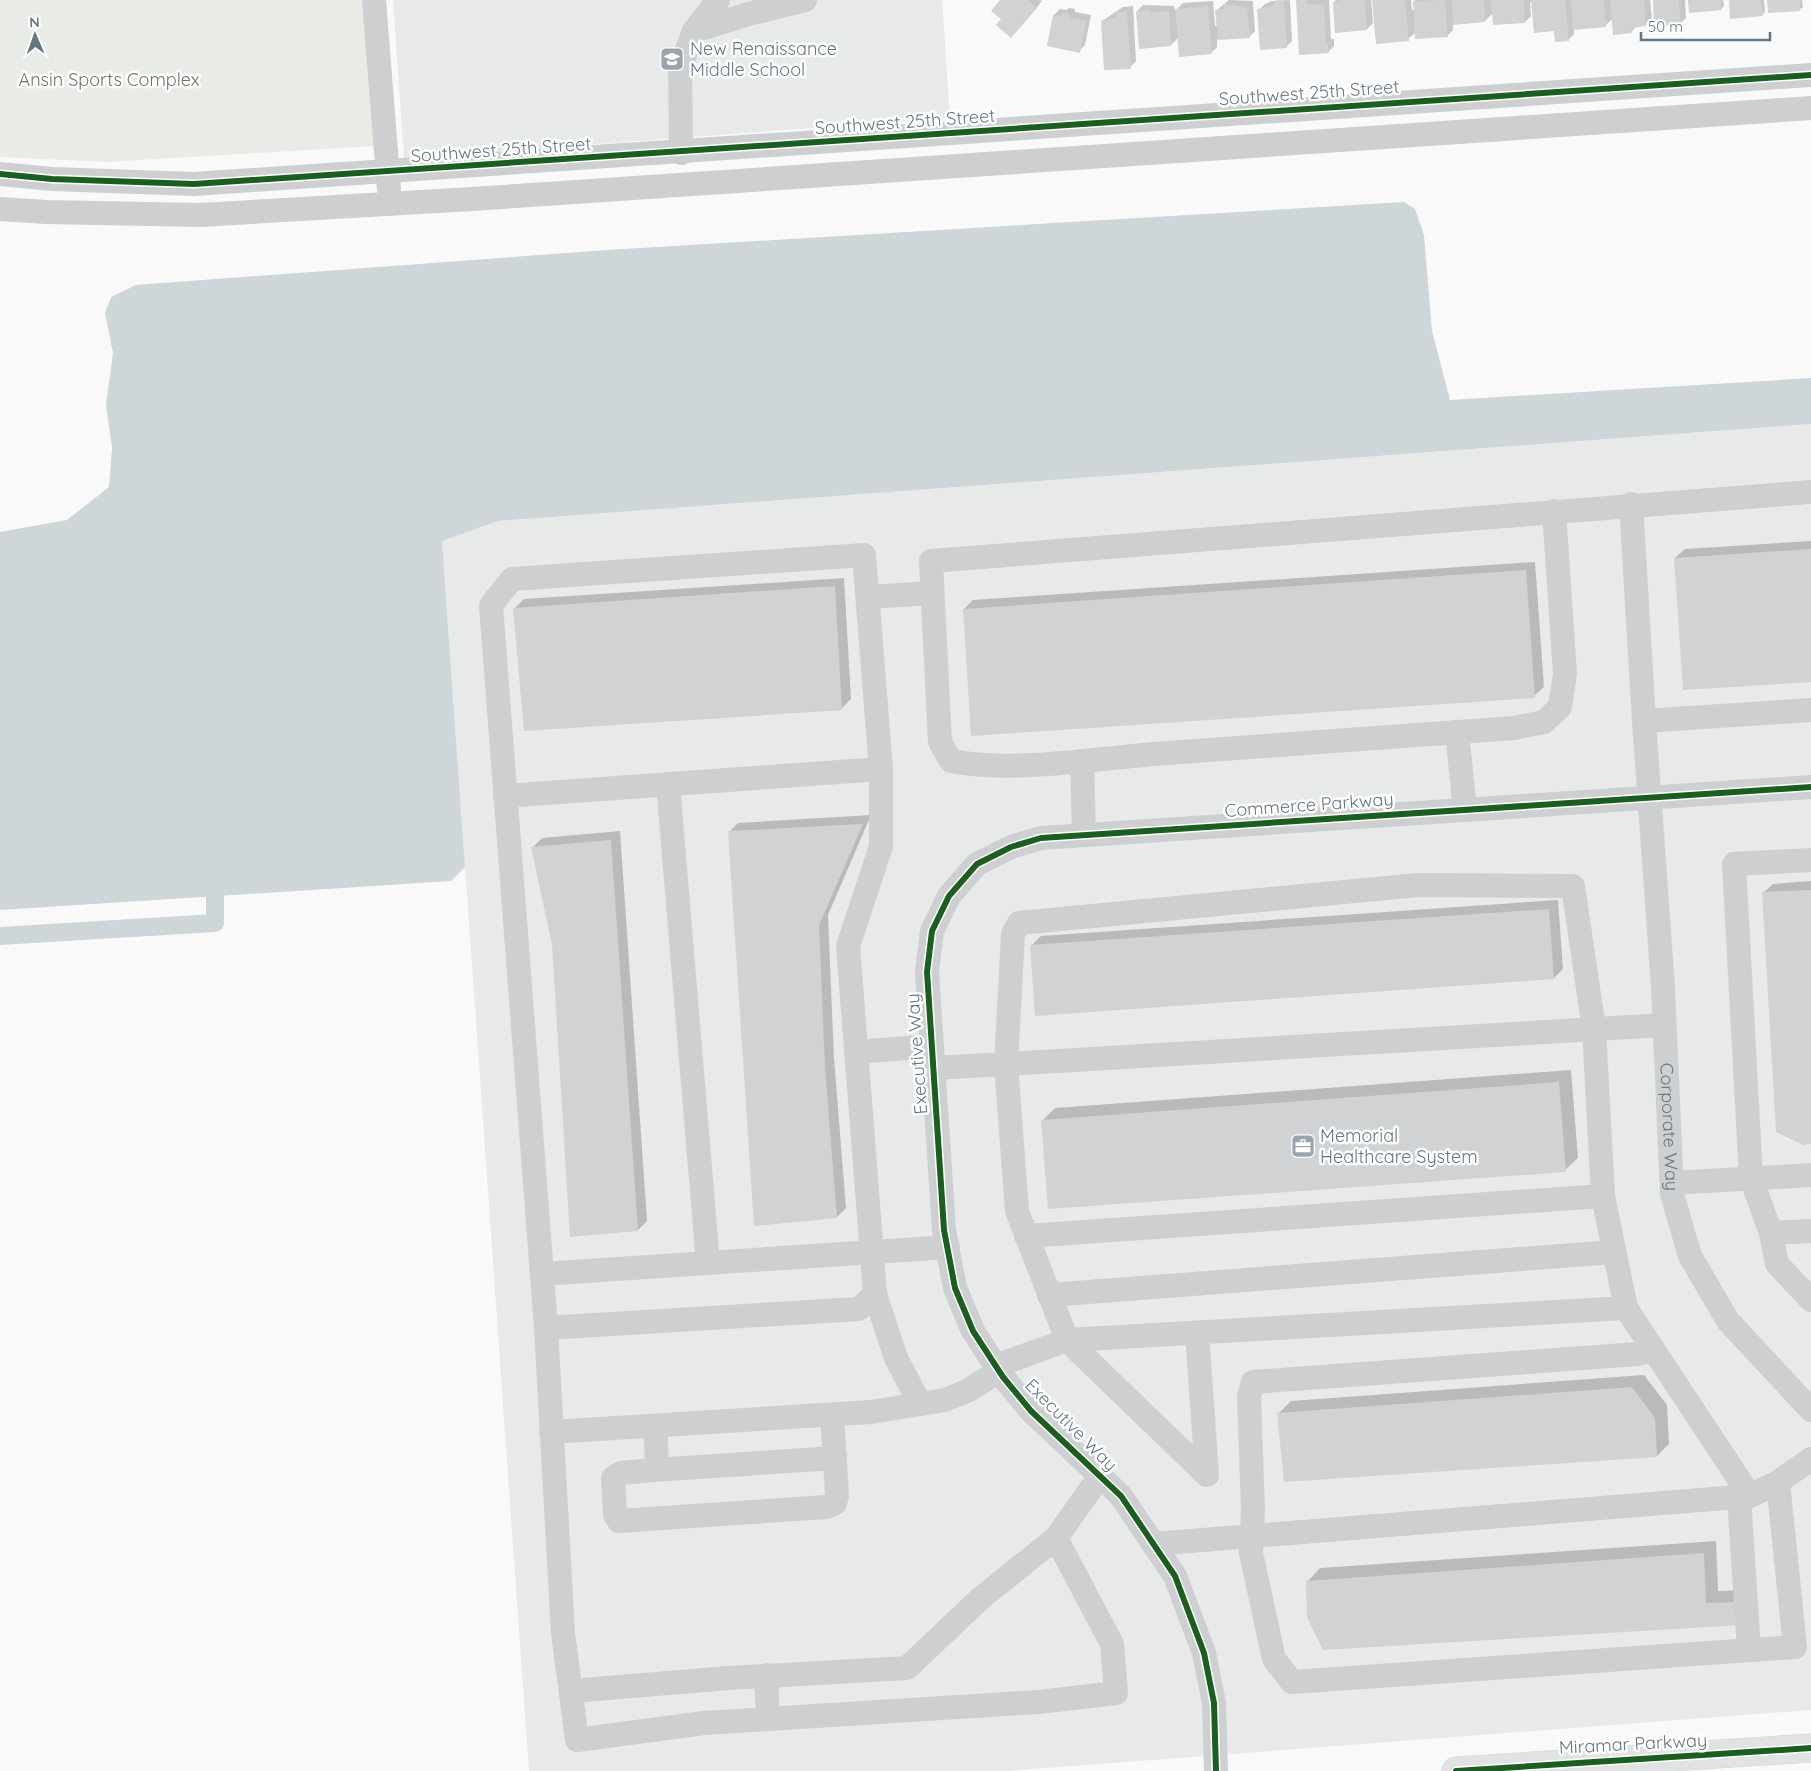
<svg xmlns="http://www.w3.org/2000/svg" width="1811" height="1771" font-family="Quicksand,sans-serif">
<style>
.built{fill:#e8e9e9}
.green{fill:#e8ebe6}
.water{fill:#ced6d9}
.shadow{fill:#0003}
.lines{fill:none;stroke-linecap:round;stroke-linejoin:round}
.canal{stroke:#ced6d9;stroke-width:18}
.building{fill:#d0d2d3}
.major-casing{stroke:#d5d6d7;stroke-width:29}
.minor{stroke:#cecfd0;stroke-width:24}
.major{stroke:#e1e2e2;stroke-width:28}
.cycleway-casing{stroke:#fff;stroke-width:9}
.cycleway{stroke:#1b5e20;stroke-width:6}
.labels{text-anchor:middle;stroke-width:5;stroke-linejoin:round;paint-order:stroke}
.poi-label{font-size:18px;fill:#657683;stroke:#fff;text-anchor:start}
.park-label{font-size:18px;fill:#687a64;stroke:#fff}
.street-label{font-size:18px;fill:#657683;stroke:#fff}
</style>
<rect width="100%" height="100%" fill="#f9f9f9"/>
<!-- built -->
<g class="built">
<polygon points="393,0 942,0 950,118 404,158"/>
<polygon points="1811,424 1811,1710 1007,1771 529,1771 442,541 498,521"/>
</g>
<!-- green -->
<polygon class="green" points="0,0 380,0 390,145 107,162 0,157"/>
<!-- water -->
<polygon class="water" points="1404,202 1415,209 1424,235 1432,331 1450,400 1811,378 1811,424 498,521 442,541 465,867 451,881 0,910 0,532 67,520 109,487 112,448 106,405 113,353 105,313 111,297 136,285 607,250"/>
<!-- shadow -->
<g class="shadow">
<polygon points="1002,0 1040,0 1042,1 1017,31 1003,19"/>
<polygon points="1229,0 1253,1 1255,31 1249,37 1217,39 1217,47 1211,53 1179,37 1171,45 1137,11 1143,5 1174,6 1175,11 1183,3 1213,1 1215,26 1218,25 1217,10"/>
<polygon points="1290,0 1292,41 1286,47 1259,10 1265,4 1272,1"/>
<polygon points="1298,0 1329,0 1331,39 1334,39 1334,46 1328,52"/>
<polygon points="1336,0 1371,0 1373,23 1367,29 1334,2"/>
<polygon points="1373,0 1411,0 1412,10 1414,10 1415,0 1650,0 1652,19 1646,25 1637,26 1631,32 1613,18 1605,26 1574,28 1574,34 1568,40 1555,30 1532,2 1530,2 1531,16 1525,22 1493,13 1485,21 1453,24 1453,30 1447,36 1416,32 1408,39"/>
<polygon points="1654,0 1685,0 1686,18 1680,24"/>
<polygon points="1690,0 1723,0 1724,6 1721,9"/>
<polygon points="1730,0 1764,0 1765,12 1762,15"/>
<polygon points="1768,0 1802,0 1803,7 1800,9"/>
<polygon points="1133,6 1136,61 1130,67 1102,21 1123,7"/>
<polygon points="1069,8 1075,9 1075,12 1091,15 1085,45 1079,51 1054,15 1060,9 1066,10"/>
<polygon points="1811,541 1811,681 1675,558 1685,549"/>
<polygon points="1535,562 1544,687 1534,696 964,609 973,600"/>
<polygon points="844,578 851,699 842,708 514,609 524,599"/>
<polygon points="871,815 828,915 834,1058 846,1208 837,1217 729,832 738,823"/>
<polygon points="620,831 647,1221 638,1230 553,945 533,847 542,838"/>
<polygon points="1811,881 1811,1143 1763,893 1773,884"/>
<polygon points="1558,900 1563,969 1554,978 1031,946 1041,936"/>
<polygon points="1571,1070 1578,1158 1565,1170 1043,1120 1055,1108"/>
<polygon points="1644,1375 1667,1405 1669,1444 1657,1456 1278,1414 1291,1401"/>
<polygon points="1716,1541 1718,1591 1753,1590 1753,1611 1308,1581 1320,1568"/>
</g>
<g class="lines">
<!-- canal -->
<polyline class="canal" points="0,936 215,923 215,874"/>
</g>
<!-- building -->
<g class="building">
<polygon points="1000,0 1028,0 1037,8 1011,38 996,25 1001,19 991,11"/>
<polygon points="1284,0 1287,48 1260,50 1257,9 1274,6 1273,1"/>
<polygon points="1296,0 1307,0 1307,4 1324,5 1326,44 1328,44 1329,53 1299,55"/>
<polygon points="1341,0 1365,0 1367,30 1335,33 1333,2"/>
<polygon points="1372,0 1405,0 1409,41 1376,44"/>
<polygon points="1445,0 1448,37 1415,39 1413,1"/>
<polygon points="1452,0 1484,0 1485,22 1453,25"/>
<polygon points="1491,0 1524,0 1525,23 1493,25"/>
<polygon points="1531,0 1565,0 1569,41 1555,42 1554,31 1534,33"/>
<polygon points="1571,0 1604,0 1606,27 1573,30"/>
<polygon points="1610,0 1644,0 1646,26 1631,28 1632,33 1613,35"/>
<polygon points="1653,0 1679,0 1681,25 1654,26"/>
<polygon points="1688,0 1721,0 1722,10 1689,13"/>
<polygon points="1729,0 1761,0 1763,16 1730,19"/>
<polygon points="1767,0 1800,0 1800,11 1768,13"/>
<polygon points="1223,4 1247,7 1250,38 1218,40 1215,10 1224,9"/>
<polygon points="1208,6 1212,54 1179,57 1175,9"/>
<polygon points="1149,10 1150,12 1169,11 1171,46 1139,49 1136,11"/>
<polygon points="1116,12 1127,12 1131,69 1104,70 1101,21 1116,17"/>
<polygon points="1062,13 1070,14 1069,18 1086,21 1080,53 1047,46 1053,15 1061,16"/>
<polygon points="1811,549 1811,682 1683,690 1674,558"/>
<polygon points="1526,570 1535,698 971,736 963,609"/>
<polygon points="835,586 842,710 524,731 513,608"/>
<polygon points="863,824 819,925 825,1068 837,1218 754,1226 728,831"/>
<polygon points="611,840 638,1231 570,1237 552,945 531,847"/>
<polygon points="1811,890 1811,1144 1803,1145 1776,1132 1762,892"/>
<polygon points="1549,909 1554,979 1035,1016 1030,945"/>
<polygon points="1559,1082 1566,1172 1048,1209 1041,1120"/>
<polygon points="1632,1387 1655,1418 1657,1457 1284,1482 1277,1413"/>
<polygon points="1704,1553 1706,1603 1741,1602 1741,1625 1323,1650 1307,1617 1306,1581"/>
</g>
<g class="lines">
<!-- major casing -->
<g class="major-casing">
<polyline id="major" points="1456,1771 1811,1748"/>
</g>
<!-- minor -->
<g class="minor">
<polyline points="374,0 389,189"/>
<polyline points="694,31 752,13 805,0"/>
<polyline points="681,153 680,68 694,31 718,0"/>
<polyline points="0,174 52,179 194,184 1811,75"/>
<polyline points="0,209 46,212 200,215 472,199 1811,108"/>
<polyline points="1631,504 1644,721"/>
<path d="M1554,511L1565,674L1560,707L1544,722L1514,728C1394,737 1274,745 1154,754C1092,759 1012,773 951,761L940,742L931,561L1811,492"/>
<polygon points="864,555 881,769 881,846 848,946 875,1294 859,1309 546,1328 491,605 512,579"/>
<polyline points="868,597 932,593"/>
<path id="s1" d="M1811,710L1644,721L1663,987L1672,1194L1690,1256L1728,1321L1811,1410"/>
<polyline points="1457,732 1465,810"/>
<polyline points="1082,761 1084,835"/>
<polyline points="668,784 708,1263"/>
<polyline points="505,796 881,769"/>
<polyline points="1811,860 1734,864 1751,1178 1771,1233 1777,1264 1811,1300"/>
<polyline points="856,1052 932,1046"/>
<polyline points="933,1068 1006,1064 1013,934 1019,923 1418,885 1573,886 1594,1029 1603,1196 1626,1308 1067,1340"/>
<polyline points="1672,1183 1811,1175"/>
<polyline points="1771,1233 1811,1231"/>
<polyline points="1026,1236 1603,1196"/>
<polyline points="542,1274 948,1247"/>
<polyline points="875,1294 896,1358 920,1404"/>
<polyline points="1049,1295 1613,1252"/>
<polyline points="1626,1308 1750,1496 1778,1482 1811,1459"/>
<polyline points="546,1328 563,1633 577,1740 704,1723 1039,1702 1116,1693 1112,1644 1056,1538"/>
<polyline points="1067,1340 1207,1475 1197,1333"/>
<polyline points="1653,1350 1638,1354 1253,1382 1249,1396 1253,1511 1251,1553 1274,1659 1292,1682 1795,1647 1778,1482"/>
<polyline points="996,1366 1067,1340 1017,1211 1006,1064 1664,1025"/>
<polyline points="655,1426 657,1465 653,1470 621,1473 613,1478 615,1515 619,1521 826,1507 835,1503 837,1495 832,1415"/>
<polyline points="551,1432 871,1412 945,1400 969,1390 999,1371"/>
<polyline points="653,1470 835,1458"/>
<polyline points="1739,1497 1749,1650"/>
<polyline points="1153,1544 1750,1496"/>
<polyline points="766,1675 768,1719"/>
<polyline points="571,1691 729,1678 907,1668 981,1598 1056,1538 1100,1476"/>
<polyline points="1216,1771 1214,1703 1204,1653 1175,1576 1121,1496 1031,1411 1003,1377 973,1331 955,1288 944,1230 927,972 932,931 949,896 977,864 1011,847 1041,838 1811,787"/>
</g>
<!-- major -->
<use href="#major" class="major"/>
<!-- cycleway casing -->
<g class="cycleway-casing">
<g id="cycleway">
<polyline points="0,174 52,179 194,184 1811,75"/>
<polyline points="1216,1771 1214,1703 1204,1653 1175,1576 1121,1496 1031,1411 1003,1377 973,1331 955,1288 944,1230 927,972 932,931 949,896 977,864 1011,847 1041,838 1811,787"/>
<polyline points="1456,1771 1811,1748"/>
</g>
</g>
<!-- cycleway -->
<use href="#cycleway" class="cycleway"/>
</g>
<!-- icons -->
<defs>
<g id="school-square" transform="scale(1.25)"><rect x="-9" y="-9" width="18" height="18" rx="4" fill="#99a4ac" stroke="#fff"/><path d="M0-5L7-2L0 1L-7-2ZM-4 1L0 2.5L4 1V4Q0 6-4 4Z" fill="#fff"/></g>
<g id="office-square" transform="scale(1.25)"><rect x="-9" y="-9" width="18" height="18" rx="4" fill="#99a4ac" stroke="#fff"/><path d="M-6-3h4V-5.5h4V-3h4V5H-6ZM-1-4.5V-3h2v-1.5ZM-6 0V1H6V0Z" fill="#fff"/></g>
</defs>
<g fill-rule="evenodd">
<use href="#school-square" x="672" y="59"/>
<use href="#office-square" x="1303" y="1146"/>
</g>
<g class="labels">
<!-- poi labels -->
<g class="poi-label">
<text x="690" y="55">New Renaissance<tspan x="690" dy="21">Middle School</tspan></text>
<text x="1320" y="1142">Memorial<tspan x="1320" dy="21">Healthcare System</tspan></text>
</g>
<!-- park labels -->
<g class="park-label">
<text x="109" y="86">Ansin Sports Complex</text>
</g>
<!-- street labels -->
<g class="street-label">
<text transform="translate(1309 93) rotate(-4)" y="6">Southwest 25th Street</text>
<text transform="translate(905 122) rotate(-4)" y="6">Southwest 25th Street</text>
<text transform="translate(501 150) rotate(-4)" y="6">Southwest 25th Street</text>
<text transform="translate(1309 805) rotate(-4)" y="6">Commerce Parkway</text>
<text transform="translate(917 1054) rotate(-94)" y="6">Executive Way</text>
<text dy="6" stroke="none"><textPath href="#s1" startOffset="574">Corporate Way</textPath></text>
<text transform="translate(1071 1425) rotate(45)" y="6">Executive Way</text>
<text transform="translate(1633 1744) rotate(-3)" y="6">Miramar Parkway</text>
</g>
</g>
<!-- north arrow -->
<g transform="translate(35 35) rotate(358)" stroke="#ffffff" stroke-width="4" paint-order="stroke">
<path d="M0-4L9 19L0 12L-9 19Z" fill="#657683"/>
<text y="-8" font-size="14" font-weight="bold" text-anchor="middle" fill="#657683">N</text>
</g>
<!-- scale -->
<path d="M1641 32v8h129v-8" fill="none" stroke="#657683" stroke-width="2.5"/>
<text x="1648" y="32" font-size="15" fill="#657683" stroke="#ffffff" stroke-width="4" paint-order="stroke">50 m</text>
</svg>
